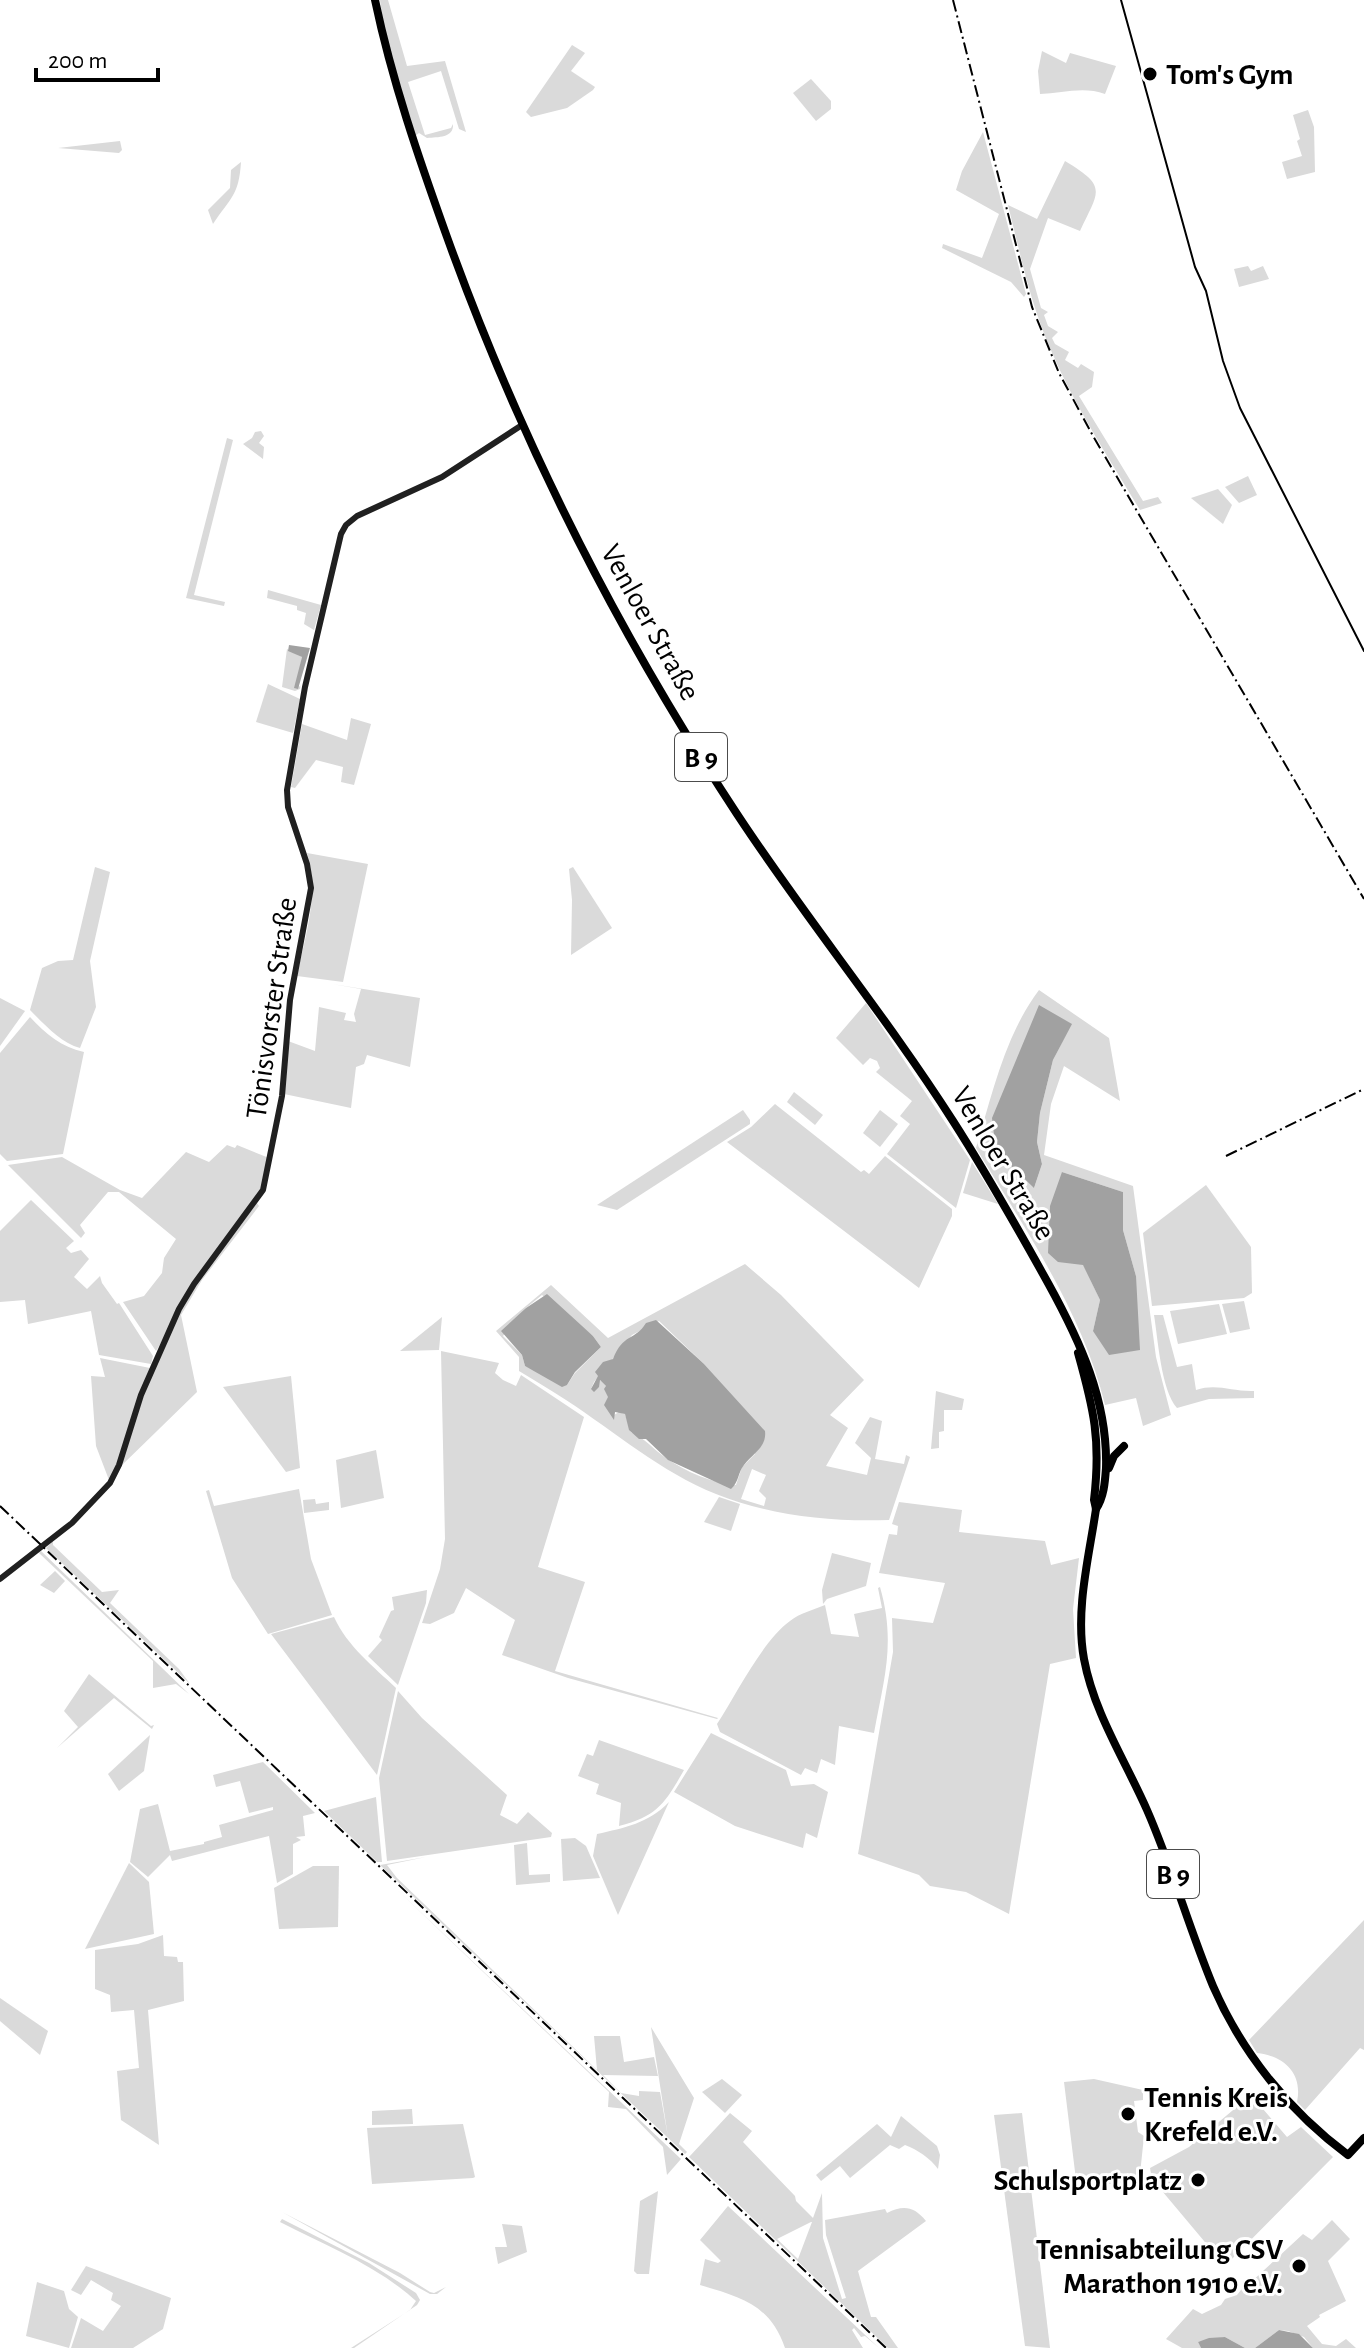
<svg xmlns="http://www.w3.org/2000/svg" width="1364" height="2348" font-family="'Alegreya Sans',sans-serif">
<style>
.green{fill:#dadada;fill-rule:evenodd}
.water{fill:#a1a1a1}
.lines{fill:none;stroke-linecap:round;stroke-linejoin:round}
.secondary{stroke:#202020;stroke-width:6}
.primary{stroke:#000;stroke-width:8}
.tram{stroke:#000;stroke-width:2}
.rail{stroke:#000;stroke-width:2;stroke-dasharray:12 4 2 4;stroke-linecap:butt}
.poi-dot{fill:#000;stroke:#fff;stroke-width:3}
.labels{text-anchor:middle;stroke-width:6;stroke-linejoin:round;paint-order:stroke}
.shield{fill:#fff;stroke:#4c4c4c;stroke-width:2}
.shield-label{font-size:28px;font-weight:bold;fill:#000}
.poi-label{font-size:30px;font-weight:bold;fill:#000;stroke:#fff;text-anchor:start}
.street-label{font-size:30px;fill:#000;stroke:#fff}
</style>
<rect width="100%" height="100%" fill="#fff"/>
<!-- green -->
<g class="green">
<path d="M380,0H388L407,66L445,61L466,132L459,129L441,71L408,82L425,135L451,128L453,124C454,138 438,137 427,138L419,133L415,136L384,30Z"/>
<polygon points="572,45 585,53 571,71 595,87 593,90 567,108 531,117 526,112"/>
<path d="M1042,51L1066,63L1070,53L1116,66L1105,94C1084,86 1062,93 1040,94L1038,71Z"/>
<polygon points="811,79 831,101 831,109 816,121 793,93"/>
<polygon points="1308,110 1314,127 1315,172 1287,179 1282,162 1302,156 1297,141 1300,139 1293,115"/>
<polygon points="983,132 1026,294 1024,297 1011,282 942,248 943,244 982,258 999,214 956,190 962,171"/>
<polygon points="120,141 122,150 119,153 58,148"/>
<path d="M1065,161C1108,187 1099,190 1080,231L1048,218L1030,269L1041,308L1048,312L1044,315L1048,326L1058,332L1052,338L1055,344L1069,352L1065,360L1078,368L1081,364L1094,372L1092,387L1079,396L1143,501L1158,497L1162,503L1140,510C1108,457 1074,405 1050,348C1030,302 1020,253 1008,205L1037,219Z"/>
<path d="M241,162C239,196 230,198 213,224L208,210L230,188L231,170Z"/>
<polygon points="1248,266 1251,271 1263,266 1269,279 1239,287 1234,269"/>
<polygon points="261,431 264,436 259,443 264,447 263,459 243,444 252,438 255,432"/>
<polygon points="227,438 233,440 194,595 225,602 224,606 186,598"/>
<polygon points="1248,476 1257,495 1239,503 1225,487"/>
<polygon points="1218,489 1232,505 1223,524 1191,498"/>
<polygon points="268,590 321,605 314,630 304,624 306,613 297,610 297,606 267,598"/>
<polygon points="287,649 302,657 297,683 300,687 301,684 300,689 295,691 282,687"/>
<polygon points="268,684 300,699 293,733 256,722"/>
<polygon points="351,718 371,724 354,785 341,782 343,767 316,760 295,788 291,787 302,724 347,740"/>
<path d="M307,853L368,864L343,982L297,976C305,936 320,894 307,853Z"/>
<path d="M95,867L110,872L90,961L96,1007L80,1048C61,1043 44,1024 30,1010L42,968L58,961L73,960Z"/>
<polygon points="573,867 612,928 571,955 572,900 569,869"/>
<polygon points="332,984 420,998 410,1067 367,1055 364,1064 356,1067 351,1108 284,1094 288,1041 315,1051 319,1007 346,1013 344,1020 356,1022 354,1014 361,989"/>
<path d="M1039,990L1109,1038L1120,1101L1064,1066L1051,1104L1044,1155L1133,1186L1156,1357L1171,1415L1143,1426L1136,1398L1105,1405C1083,1313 1025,1229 976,1148C992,1095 1005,1035 1039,990ZM1039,1006L1071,1024L1053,1060L1040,1113L1037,1142L1042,1164L1034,1188ZM1062,1172L1123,1192V1230L1136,1276L1093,1331L1100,1300L1083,1264Z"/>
<polygon points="0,998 25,1011 0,1046"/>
<polygon points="866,1003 970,1160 956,1208 887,1154 910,1124 900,1116 912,1101 876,1072 880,1068 877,1061 870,1058 863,1065 836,1038"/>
<path d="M30,1017C46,1034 61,1047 84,1052L63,1154L7,1161L0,1154V1053Z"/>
<polygon points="794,1092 823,1115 815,1125 787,1102"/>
<polygon points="775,1104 861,1172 864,1170 869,1174 885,1156 952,1209 952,1216 919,1288 727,1142 751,1127"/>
<polygon points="743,1110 750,1120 750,1124 617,1210 597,1205"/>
<polygon points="880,1110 898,1124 880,1147 863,1133"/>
<polygon points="227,1145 235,1148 237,1145 269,1158 261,1189 217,1250 156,1351 123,1302 144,1296 162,1273 164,1258 176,1239 119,1192 108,1192 80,1225 85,1233 81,1238 8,1165 62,1157 120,1190 142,1198 186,1152 209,1162"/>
<polygon points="972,1162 998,1204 963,1193"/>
<polygon points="1206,1185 1251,1247 1252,1293 1244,1298 1152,1306 1143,1233"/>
<polygon points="31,1200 74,1241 66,1248 71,1253 81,1250 89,1259 74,1277 87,1289 100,1276 102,1283 117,1304 119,1303 153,1356 151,1364 99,1355 91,1311 28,1324 25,1300 0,1302 0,1231"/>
<path d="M257,1203L259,1206L202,1280L181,1315L197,1392L119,1468C139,1407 159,1341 195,1287C213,1258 236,1231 257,1203Z"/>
<path d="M745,1264L781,1295L864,1380L830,1415L848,1428L826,1466L867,1475L871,1458L855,1443L870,1417L882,1421L875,1459L904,1464L906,1455L910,1457L889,1520C830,1522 772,1516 716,1494C661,1472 615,1432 566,1400C551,1390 535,1381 519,1371V1357L496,1331L551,1285L608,1338ZM542,1295L593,1336L601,1347L575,1373L567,1385L525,1366L522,1355L503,1336L526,1308ZM659,1321L703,1363L755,1454L742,1467L736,1485C712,1483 686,1472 666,1458C653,1449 646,1439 631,1432L625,1414L619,1412L614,1415L606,1386L599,1379L591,1389L594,1382L632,1335ZM752,1469L766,1475L759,1491L766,1498L764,1506L741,1499Z"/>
<polygon points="1244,1301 1250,1329 1230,1333 1222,1304"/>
<polygon points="1219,1304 1227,1334 1178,1344 1170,1311"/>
<path d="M1154,1315H1163L1177,1367L1192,1364L1196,1390C1217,1383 1233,1392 1254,1391V1398L1209,1399L1177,1408C1161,1390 1158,1339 1154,1315Z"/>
<polygon points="442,1317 439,1350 400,1351"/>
<polygon points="441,1351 499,1363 495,1373 503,1380 516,1386 521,1375 584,1417 538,1567 585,1582 555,1671 718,1718 717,1719 568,1678 502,1655 515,1620 466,1588 454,1613 430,1624 422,1623 440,1569 445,1539"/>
<polygon points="100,1358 150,1368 116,1467 109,1480 96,1446 91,1376 105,1377"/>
<polygon points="291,1376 300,1468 286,1472 223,1387"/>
<polygon points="936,1391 964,1399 962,1410 944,1410 944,1431 939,1432 939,1448 931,1449"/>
<polygon points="376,1450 384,1498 341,1508 336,1460"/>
<polygon points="299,1489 311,1559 332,1615 268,1634 232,1578 206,1491 209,1490 214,1506"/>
<polygon points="719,1497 740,1504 731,1531 704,1522"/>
<polygon points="315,1499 316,1504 329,1502 329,1510 304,1513 303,1500"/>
<polygon points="899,1502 962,1510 959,1532 1045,1541 1051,1565 1079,1558 1073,1609 1076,1658 1050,1664 1009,1914 966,1892 930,1886 919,1875 858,1854 893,1652 892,1618 933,1623 945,1583 879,1573 889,1534 897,1535 898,1526 892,1524"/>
<polygon points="53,1541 53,1545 102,1592 119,1590 110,1603 179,1669 190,1684 46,1548"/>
<polygon points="41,1551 189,1694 176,1684 153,1688 153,1661 39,1553"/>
<polygon points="832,1553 871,1563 866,1586 827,1599 823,1604 822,1590"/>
<polygon points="55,1571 65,1581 54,1593 40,1585"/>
<path d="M880,1587C896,1643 884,1678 874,1733L839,1726L835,1765L821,1759L817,1773L805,1768L801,1775L720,1732L717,1724C736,1695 763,1640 790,1621C800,1613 813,1610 825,1605L831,1634L859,1637L854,1614L882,1608L878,1588Z"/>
<polygon points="427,1590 426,1603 398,1685 368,1656 382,1640 379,1637 391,1611 394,1610 392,1597"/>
<path d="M334,1617C347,1646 374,1667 396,1688L377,1775L271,1634Z"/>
<polygon points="89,1674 151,1726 154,1725 152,1729 114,1698 57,1748 78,1727 64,1711"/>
<polygon points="398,1691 422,1718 507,1795 500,1815 517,1824 528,1812 552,1833 551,1837 387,1861 379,1778"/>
<polygon points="711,1733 786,1770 791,1786 814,1784 828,1792 817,1838 806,1833 803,1848 735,1826 674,1792"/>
<polygon points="150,1735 144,1771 119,1791 108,1774"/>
<path d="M599,1740L684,1770C665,1803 658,1816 619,1826L621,1803L596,1794L599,1784L578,1776L587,1754L593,1756Z"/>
<polygon points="263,1762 315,1813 303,1816 305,1836 296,1837 301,1840 293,1844 293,1874 277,1883 269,1836 172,1861 170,1855 148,1877 130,1862 140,1809 158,1804 170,1851 204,1844 204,1842 222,1837 219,1825 273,1810 273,1807 249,1813 240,1781 216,1787 213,1775"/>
<polygon points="376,1797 382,1862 377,1862 324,1811"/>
<path d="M669,1802L618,1915L593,1856L597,1834C624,1828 649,1823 669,1802Z"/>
<polygon points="575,1838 586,1846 600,1878 563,1881 561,1839"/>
<polygon points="527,1843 529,1875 550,1874 550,1882 516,1885 514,1845"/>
<polygon points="426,1857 387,1865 397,1878 597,2070 594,2036 620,2036 624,2062 654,2057 658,2076 603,2075 621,2093 639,2096 639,2091 660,2092 668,2137 651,2027 694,2098 679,2144 687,2152 685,2154 380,1865"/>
<polygon points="129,1863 149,1882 154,1934 85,1949"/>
<polygon points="313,1866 339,1866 338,1927 279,1929 274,1888"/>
<polygon points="391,1884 681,2159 667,2175 663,2147 626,2109 608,2107 609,2092"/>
<path d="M1364,1920V2050L1360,2048L1305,2110L1297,2102C1303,2073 1284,2056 1257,2053L1249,2040Z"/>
<polygon points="163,1935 164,1956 177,1957 178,1962 183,1962 184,2001 148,2010 159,2145 121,2120 117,2071 139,2068 134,2010 111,2012 110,1995 95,1989 95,1950 138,1944"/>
<polygon points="0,1998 48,2031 40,2055 0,2021"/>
<polygon points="722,2079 742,2095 725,2113 702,2092"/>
<polygon points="1094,2079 1143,2090 1143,2100 1134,2101 1138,2132 1144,2136 1140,2174 1142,2180 1077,2188 1064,2082"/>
<polygon points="1251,2095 1287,2137 1301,2127 1333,2157 1225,2266 1152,2179 1150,2168 1189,2147"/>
<polygon points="412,2109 413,2124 372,2125 372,2111"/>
<path d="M730,2113L752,2131L743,2142L795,2196L796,2201L813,2218L822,2193L823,2238L842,2299L846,2298L826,2235L825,2220L885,2209L887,2213C903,2205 914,2206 926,2221L858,2271L871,2317H876L898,2348H888L689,2157ZM811,2222H812L798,2259L777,2239Z"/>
<polygon points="1022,2113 1050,2348 1025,2346 994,2115"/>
<path d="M901,2116L937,2146L940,2155L938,2169C930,2158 918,2150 905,2145L899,2149L890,2145L850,2178L840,2166L821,2181L816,2175L877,2124L891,2137Z"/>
<polygon points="463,2124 475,2177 473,2178 372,2184 367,2128"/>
<polygon points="658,2191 649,2274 637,2274 634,2271 640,2201"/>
<path d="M728,2206L879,2348L865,2336L861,2337L854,2328L852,2330L863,2348H785C770,2304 740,2297 700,2285L705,2259L718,2263L721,2261L700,2240Z"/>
<polygon points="282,2212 400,2273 430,2292 434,2293 446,2287 437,2294 430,2294"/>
<path d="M282,2219L369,2263L416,2293L420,2300L417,2305L354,2348H351L410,2310L416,2301C378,2266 325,2245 280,2222Z"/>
<polygon points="1332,2220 1350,2239 1328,2261 1346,2301 1319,2315 1320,2317 1307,2326 1322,2344 1336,2346 1346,2339 1356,2348 1313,2348 1304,2337 1288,2331 1279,2330 1255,2348 1245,2348 1225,2337 1198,2342 1201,2348 1182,2348 1166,2339 1193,2309 1202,2314 1221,2305 1225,2299 1237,2295 1248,2281 1250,2283 1303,2234 1312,2240"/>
<polygon points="502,2224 522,2226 527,2252 498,2264 495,2247 507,2247"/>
<polygon points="86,2266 171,2298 163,2329 133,2348 71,2348 81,2318 103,2331 121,2306 111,2300 113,2293 91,2280 81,2295 71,2290"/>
<polygon points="37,2282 64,2291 69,2309 78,2317 69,2348 26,2336"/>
</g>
<!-- water -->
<g class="water">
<polygon points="289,645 310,648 298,689 294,688 302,657 288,651"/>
<polygon points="1039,1005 1072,1024 1053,1060 1040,1113 1037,1142 1042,1164 1034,1188 996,1151 992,1118"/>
<polygon points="1062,1172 1123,1192 1123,1230 1136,1276 1140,1350 1109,1355 1093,1331 1100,1300 1083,1265 1058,1262 1048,1253 1050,1206"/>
<polygon points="547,1294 593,1336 601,1347 575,1372 567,1385 562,1387 525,1366 522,1355 501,1331 526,1308"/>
<path d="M656,1320L703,1363L765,1431C767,1447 753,1453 744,1465C738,1472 739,1482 731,1489L668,1460L646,1439H639L629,1430L625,1414L615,1412L614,1420L604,1405L608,1397L604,1389L606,1386L600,1380L599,1387L594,1392L591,1389L598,1376L595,1372L603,1362L613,1359C623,1333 635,1341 646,1323Z"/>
<polygon points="1279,2330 1299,2334 1313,2348 1255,2348"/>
<polygon points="1225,2337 1245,2348 1201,2348 1198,2342 1209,2338"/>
</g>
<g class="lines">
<!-- secondary -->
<polyline class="secondary" points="0,1579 72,1523 110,1483 119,1465 141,1395 179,1309 194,1284 263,1190 282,1096 290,1000 311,888 307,864 288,807 287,790 305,687 341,534 346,525 357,516 442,477 522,425"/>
<!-- primary -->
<g class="primary">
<path d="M375,0C392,81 419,159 447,237C520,440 618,633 737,814C806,919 886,1016 953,1121C987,1174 1018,1229 1048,1283C1080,1341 1108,1401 1106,1468C1105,1482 1104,1497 1096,1509"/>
<path d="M1078,1353C1094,1410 1101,1440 1094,1500L1096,1509C1089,1557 1075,1610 1084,1659C1094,1713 1125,1760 1147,1810C1172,1867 1189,1928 1213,1986C1242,2053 1289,2111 1348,2155L1364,2138"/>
<polyline points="1109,1468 1114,1456 1124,1446"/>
</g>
<!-- tram -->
<polyline class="tram" points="1121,0 1195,267 1206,291 1223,361 1240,408 1364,651"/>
<!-- rail -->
<g class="rail">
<polyline points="953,0 1032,307 1059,373 1093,436 1364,899"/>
<polyline points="1226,1156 1364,1089"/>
<polyline points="0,1506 886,2348"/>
</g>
</g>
<!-- markers -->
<g class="poi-dot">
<circle cx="1150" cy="74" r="8"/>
<circle cx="1128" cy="2114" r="8"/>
<circle cx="1198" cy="2180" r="8"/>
<circle cx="1299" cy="2266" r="8"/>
</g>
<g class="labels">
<!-- shield labels -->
<g class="shield">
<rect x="675" y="733" width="52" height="48" rx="6"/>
<rect x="1147" y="1850" width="52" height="48" rx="6"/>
</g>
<g class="shield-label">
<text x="701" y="767">B 9</text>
<text x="1173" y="1884">B 9</text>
</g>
<!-- poi labels -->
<g class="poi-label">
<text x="1166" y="84">Tom's Gym</text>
<text x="1144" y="2107">Tennis Kreis<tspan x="1144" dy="34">Krefeld e.V.</tspan></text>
<text x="1182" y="2190" text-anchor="end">Schulsportplatz</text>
<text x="1283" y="2259" text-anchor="end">Tennisabteilung CSV<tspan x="1283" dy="34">Marathon 1910 e.V.</tspan></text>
</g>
<!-- street labels -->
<g class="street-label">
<text transform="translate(651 622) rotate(61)" y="10">Venloer Straße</text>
<text transform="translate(271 1008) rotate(-82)" y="10">Tönisvorster Straße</text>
<text transform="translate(1004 1163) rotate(59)" y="10">Venloer Straße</text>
</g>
</g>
<!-- scale -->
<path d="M36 68v12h122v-12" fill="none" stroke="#000000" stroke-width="4"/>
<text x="48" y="68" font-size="24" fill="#000000" stroke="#ffffff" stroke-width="6" paint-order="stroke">200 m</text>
</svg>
